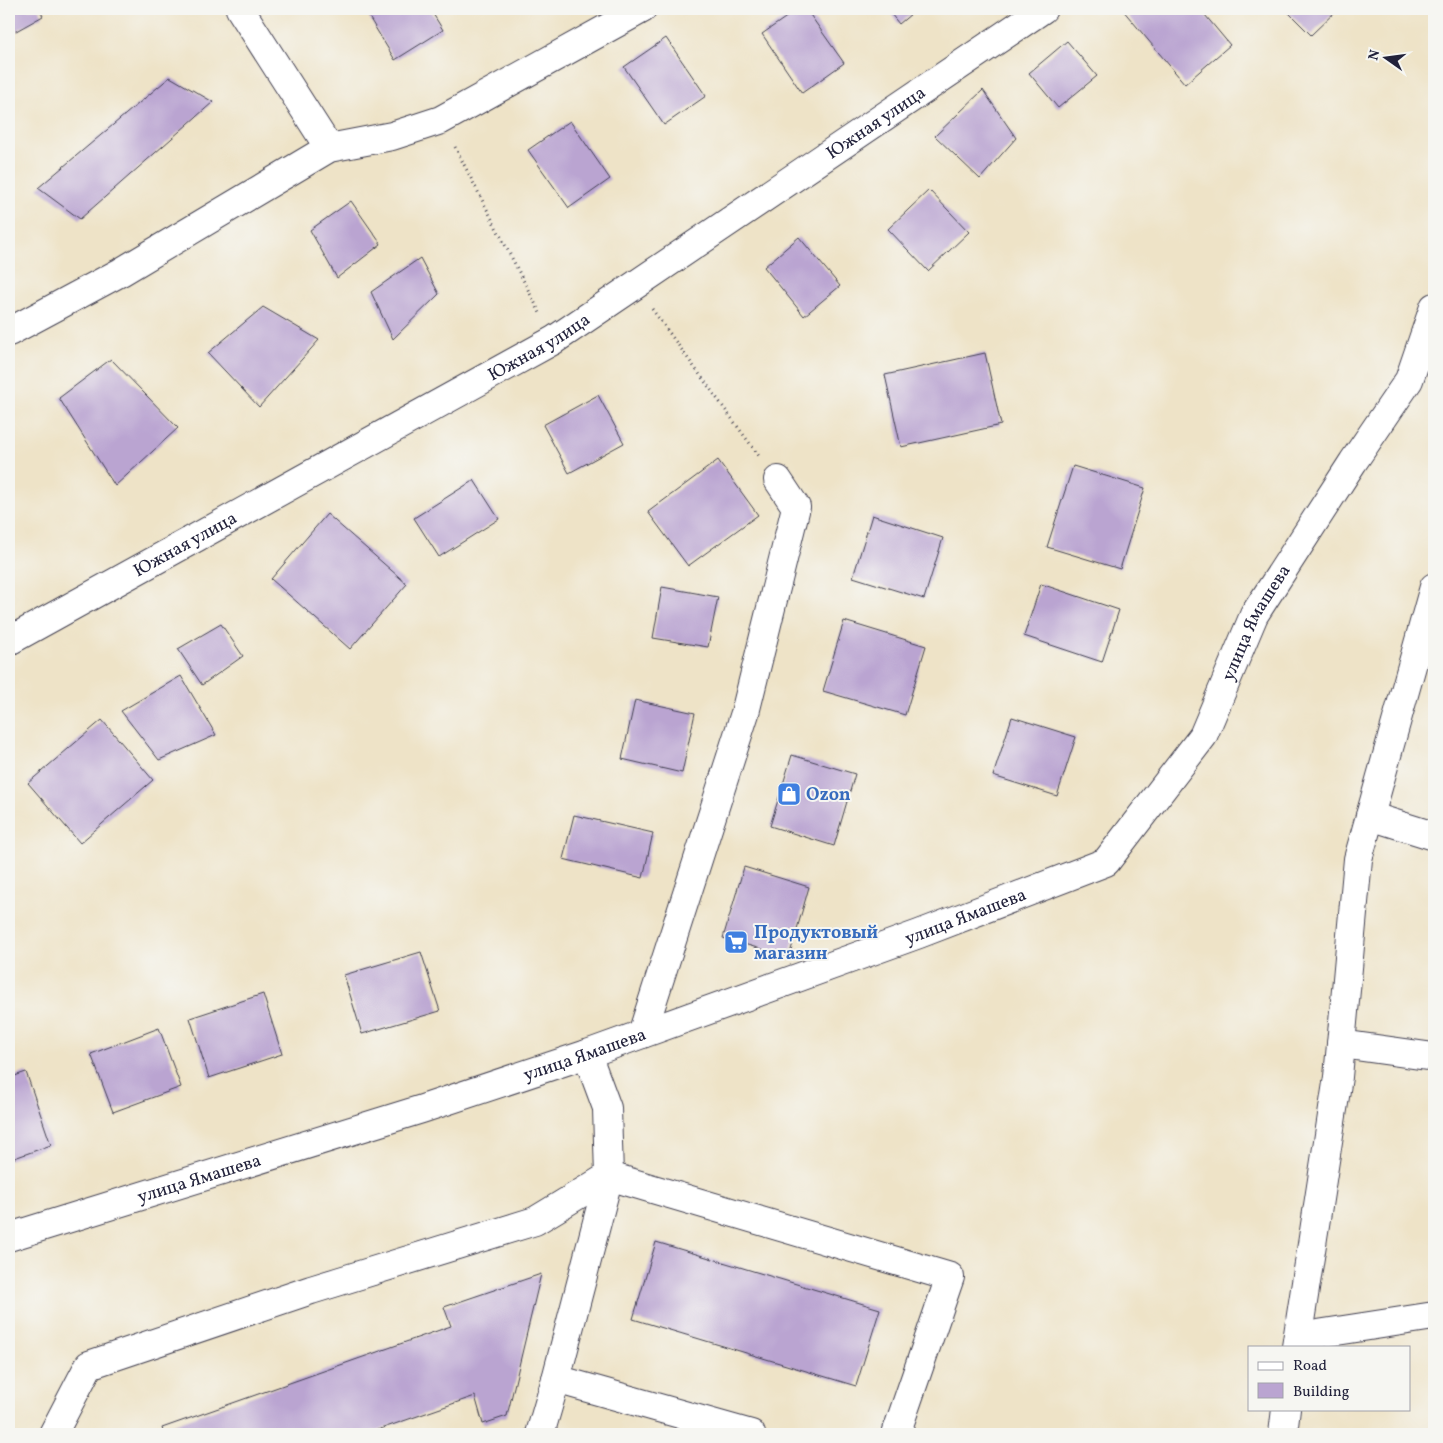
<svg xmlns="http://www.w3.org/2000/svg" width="1443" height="1443" font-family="Vollkorn,serif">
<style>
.building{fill:#baa4d1}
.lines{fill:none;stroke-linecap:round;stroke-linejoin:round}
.minor-casing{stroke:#413f50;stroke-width:30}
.path{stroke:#413f50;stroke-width:3;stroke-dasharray:1 4;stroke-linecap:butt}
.minor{stroke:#fff;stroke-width:28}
.labels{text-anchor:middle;stroke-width:4;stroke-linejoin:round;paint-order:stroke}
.street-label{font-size:18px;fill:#22223b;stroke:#f6f6f2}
.shop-label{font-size:18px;font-weight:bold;fill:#366cbe;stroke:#f6f6f2;text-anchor:start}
</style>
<rect width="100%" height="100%" fill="#f6f6f2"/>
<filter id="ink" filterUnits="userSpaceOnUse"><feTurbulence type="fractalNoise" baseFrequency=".02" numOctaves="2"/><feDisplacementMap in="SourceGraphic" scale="10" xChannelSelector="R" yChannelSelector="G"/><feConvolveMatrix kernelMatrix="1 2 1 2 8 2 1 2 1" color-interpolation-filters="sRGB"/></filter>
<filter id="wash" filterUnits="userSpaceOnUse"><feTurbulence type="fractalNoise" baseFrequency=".0096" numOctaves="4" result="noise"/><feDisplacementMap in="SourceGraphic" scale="20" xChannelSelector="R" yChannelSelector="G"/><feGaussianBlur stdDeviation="1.12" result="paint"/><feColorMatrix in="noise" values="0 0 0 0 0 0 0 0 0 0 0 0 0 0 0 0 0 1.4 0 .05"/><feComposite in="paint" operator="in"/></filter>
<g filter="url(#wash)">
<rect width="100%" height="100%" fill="#eee3c7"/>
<g id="blocks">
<!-- building -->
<g class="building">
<polygon points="9,9 39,9 43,16 9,35"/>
<polygon points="364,9 430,9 443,30 395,60"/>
<polygon points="798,9 806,9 844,63 802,93 762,34"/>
<polygon points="887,9 917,9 899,24"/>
<polygon points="1122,9 1200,9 1230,45 1185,84"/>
<polygon points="1285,9 1338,9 1311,35"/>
<polygon points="666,38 706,96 664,125 624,67"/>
<polygon points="1067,41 1097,76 1058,108 1029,73"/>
<polygon points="170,77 213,102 80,219 38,188"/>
<polygon points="983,90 1016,138 980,179 935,136"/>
<polygon points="570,121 610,179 569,208 528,150"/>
<polygon points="929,190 969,232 928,271 888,229"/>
<polygon points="351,201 381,244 337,278 310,230"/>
<polygon points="799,237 840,286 804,316 764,267"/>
<polygon points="420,258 439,294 393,339 371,292"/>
<polygon points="263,307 319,340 259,407 208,353"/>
<polygon points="985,353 1001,425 901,447 885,375"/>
<polygon points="111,359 178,428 115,486 59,398"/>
<polygon points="598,395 624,443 569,473 543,425"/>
<polygon points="718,460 758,515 688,566 648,512"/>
<polygon points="1073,466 1145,488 1120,569 1047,547"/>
<polygon points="474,480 499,519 439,557 414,518"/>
<polygon points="327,514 407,584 350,649 271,579"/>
<polygon points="872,515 943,538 924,599 853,577"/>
<polygon points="1041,584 1119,610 1102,662 1024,636"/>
<polygon points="662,587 718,597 708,647 653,638"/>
<polygon points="844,621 926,646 905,715 823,691"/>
<polygon points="221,624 243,656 202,685 178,649"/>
<polygon points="181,676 216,735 159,760 121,711"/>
<polygon points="635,700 695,713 682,773 622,759"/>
<polygon points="1012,717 1076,737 1057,796 993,776"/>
<polygon points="102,720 153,780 80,843 28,783"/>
<polygon points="792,755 855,774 834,846 770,826"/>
<polygon points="574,815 653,833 643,878 563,859"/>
<polygon points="744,867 809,887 789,957 723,938"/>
<polygon points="421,952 440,1011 362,1034 344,975"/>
<polygon points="263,994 282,1054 209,1078 190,1018"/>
<polygon points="159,1028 181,1087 113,1112 91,1054"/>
<polygon points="26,1072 51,1145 9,1160 9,1078"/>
<polygon points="656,1242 880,1309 856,1386 633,1319"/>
<polygon points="541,1274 507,1416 483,1424 475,1396 366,1434 164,1434 162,1428 451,1326 444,1307"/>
</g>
</g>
</g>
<g filter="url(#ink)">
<use href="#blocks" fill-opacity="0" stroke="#413f50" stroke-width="1"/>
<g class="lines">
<!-- minor casing -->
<g class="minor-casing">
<g id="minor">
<polyline points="240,9 329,148"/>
<polyline points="9,332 121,272 329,148 392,136 441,120 642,9"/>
<path id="s1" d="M9,641L554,340L1043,9"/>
<polyline points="1370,816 1434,836"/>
<polyline points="642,1034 745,713 796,507 778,480"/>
<polyline points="1341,1044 1434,1057"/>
<path id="s2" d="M9,1237L422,1109L587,1054L919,934L1106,862L1203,736L1254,615L1353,462L1409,380L1434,307"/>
<polyline points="1298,1337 1434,1316"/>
<polyline points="1296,1347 1338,1077 1358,859 1434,587"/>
<polyline points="556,1379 751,1434"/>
<polyline points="53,1434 89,1365 311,1290 535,1221 609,1176 950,1277 896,1434"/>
<polyline points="540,1434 556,1379 609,1176 607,1108 587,1054"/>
<polyline points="1283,1434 1286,1409"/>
</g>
</g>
<!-- path -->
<g class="path">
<polyline points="455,147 540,313"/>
<polyline points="652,309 759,456"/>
</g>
<!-- minor -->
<use href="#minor" class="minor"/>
</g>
</g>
<!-- icons -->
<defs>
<g id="shop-square" transform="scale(1.25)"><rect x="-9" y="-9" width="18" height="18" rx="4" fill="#3f7fe0" stroke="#f6f6f2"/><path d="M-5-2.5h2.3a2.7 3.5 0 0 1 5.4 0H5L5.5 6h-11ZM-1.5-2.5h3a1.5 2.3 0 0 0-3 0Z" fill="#fff"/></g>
<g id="supermarket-square" transform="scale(1.25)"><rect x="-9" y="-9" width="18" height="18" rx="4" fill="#3f7fe0" stroke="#f6f6f2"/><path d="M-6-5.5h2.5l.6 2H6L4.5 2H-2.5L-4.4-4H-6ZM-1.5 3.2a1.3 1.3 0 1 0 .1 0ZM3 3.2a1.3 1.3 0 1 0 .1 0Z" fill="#fff"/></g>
</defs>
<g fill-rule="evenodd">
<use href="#shop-square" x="789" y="794"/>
<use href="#supermarket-square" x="736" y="942"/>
</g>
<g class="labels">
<!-- street labels -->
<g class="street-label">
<text dy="6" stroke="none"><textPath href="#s1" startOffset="1011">Южная улица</textPath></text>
<text dy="6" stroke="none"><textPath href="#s1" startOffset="606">Южная улица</textPath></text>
<text dy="6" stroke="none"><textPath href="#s1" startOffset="201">Южная улица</textPath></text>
<text dy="6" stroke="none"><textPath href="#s2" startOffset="1444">улица Ямашева</textPath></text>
<text dy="6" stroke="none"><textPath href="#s2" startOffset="1009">улица Ямашева</textPath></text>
<text dy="6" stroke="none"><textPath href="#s2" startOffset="604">улица Ямашева</textPath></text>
<text dy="6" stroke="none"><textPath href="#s2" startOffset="199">улица Ямашева</textPath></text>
</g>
<!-- shop labels -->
<g class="shop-label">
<text x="806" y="800">Ozon</text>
<text x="754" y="938">Продуктовый<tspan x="754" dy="21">магазин</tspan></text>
</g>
</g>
<!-- margin -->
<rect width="1443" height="1443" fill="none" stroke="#f6f6f2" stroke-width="30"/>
<!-- legend -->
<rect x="1248" y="1346" width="162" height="65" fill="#f6f6f2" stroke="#a1a1a9"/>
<rect x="1258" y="1362" width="25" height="8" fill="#ffffff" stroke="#a1a1a9"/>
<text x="1293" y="1370" font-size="15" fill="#22223b">Road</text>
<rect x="1258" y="1383" width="25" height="15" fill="#baa4d1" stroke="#a1a1a9"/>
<text x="1293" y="1396" font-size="15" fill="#22223b">Building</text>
<!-- north arrow -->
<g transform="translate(1386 58) rotate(284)" stroke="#f6f6f2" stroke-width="4" paint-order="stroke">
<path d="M0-4L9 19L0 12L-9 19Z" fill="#22223b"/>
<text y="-8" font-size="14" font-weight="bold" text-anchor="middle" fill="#22223b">N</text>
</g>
</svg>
